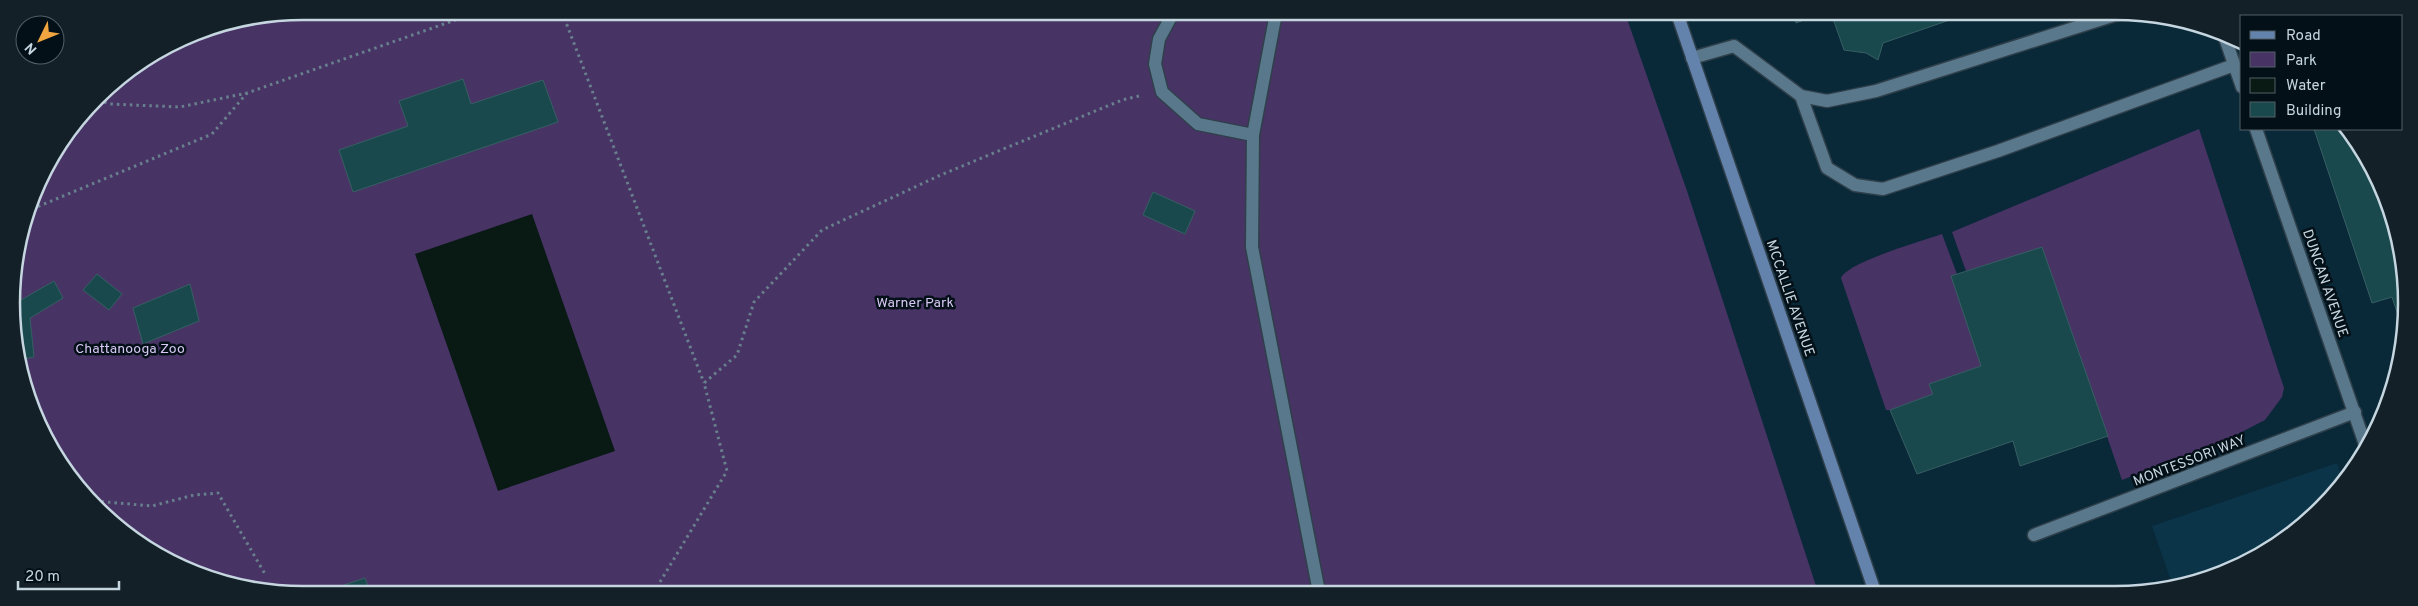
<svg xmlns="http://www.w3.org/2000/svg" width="2418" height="606" font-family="Overpass,sans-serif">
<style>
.built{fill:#0b3448}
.green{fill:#483365}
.water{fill:#091a14}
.building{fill:#1a494d;stroke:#365f63}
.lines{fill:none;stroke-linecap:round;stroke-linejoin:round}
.service-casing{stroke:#2f404b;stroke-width:15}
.minor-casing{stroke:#2f404b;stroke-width:15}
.secondary-casing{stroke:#2f404b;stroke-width:15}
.path{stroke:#68808d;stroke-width:3;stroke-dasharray:2.5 4;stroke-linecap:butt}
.service{stroke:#59788c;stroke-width:12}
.minor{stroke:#59788c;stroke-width:12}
.secondary{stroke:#6483ac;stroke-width:12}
.labels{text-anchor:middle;stroke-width:5;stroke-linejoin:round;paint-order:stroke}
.street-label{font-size:14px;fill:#c5d6e0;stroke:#041017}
.park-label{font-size:14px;fill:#d8c8f4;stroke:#041017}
.rim{fill:none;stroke:#c5d6e0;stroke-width:2.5}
</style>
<rect width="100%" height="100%" fill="#092838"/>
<!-- built -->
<polygon class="built" points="2337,463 2343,479 2321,509 2244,565 2196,579 2193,573 2171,581 2152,526"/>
<!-- green -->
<g class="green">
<polygon points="303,11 1625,13 1687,191 1818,592 265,592 157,556 72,481 21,379 12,284 41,174 110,84 192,33"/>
<polygon points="2199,129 2284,388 2282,397 2265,420 2226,440 2122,480 2042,248 1966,271 1952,232"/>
<path d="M1942,234L1957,274L1952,276L1981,366L1929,384L1933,394L1890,410H1886L1841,278C1848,262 1922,241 1942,234Z"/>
</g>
<!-- water -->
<polygon class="water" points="532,214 615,451 498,491 415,254"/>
<!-- building -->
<g class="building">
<polygon points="1793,13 1822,13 1796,23"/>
<polygon points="1831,13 1967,14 1883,43 1878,60 1866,53 1844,50"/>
<polygon points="463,79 471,104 543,80 558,122 353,192 339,150 408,126 399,101"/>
<polygon points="2314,129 2348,129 2397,228 2403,330 2392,297 2372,303"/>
<polygon points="1153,192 1195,211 1185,234 1143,215"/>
<polygon points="2042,247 2108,436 2020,466 2013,441 1917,474 1890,410 1933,394 1929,384 1981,366 1951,276"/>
<polygon points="97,274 122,294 109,310 83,290"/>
<polygon points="54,281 63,298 30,318 34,357 19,360 14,304"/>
<polygon points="190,284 199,321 143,344 133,308"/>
<polygon points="365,578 370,592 323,592"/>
</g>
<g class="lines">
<!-- service casing -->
<g class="service-casing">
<g id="service">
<polyline points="1176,12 1171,17 1159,39 1155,64 1162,92 1198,124 1253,135"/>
<polyline points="1276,13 1253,135 1252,247 1319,592"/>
<polyline points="1692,58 1734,46 1801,96 1827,101 1876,91 2118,14"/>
<polyline points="1801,96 1827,168 1855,185 1883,189 1998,151 2234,65"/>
</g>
</g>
<!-- minor casing -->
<g class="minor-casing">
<g id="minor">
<polyline points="2225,38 2242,87"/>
<polyline points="2256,129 2366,447"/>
<polyline points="2034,535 2355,412"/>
</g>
</g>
<!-- secondary casing -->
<g class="secondary-casing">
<polyline id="secondary" points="1677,13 1875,592"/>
</g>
<!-- path -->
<g class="path">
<polyline points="562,12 704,383"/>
<polyline points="98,100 110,104 180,107 247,93 481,11"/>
<polyline points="32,209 212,134 247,93"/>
<polyline points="95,501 152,506 194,495 218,493 265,574"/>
<polyline points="660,582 727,471 704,383 737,355 754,302 822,230 943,174 1122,100 1139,96"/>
</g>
<!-- service -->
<use href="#service" class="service"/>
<!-- minor -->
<use href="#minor" class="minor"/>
<!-- secondary -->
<use href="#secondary" class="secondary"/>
</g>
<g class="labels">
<!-- street labels -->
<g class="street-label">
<text transform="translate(2326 283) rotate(71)" y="5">DUNCAN AVENUE</text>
<text transform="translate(1791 298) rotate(71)" y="5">MCCALLIE AVENUE</text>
<text transform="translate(2189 460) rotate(-21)" y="5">MONTESSORI WAY</text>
</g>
<!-- park labels -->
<g class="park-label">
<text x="915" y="307">Warner Park</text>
<text x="130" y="353">Chattanooga Zoo</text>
</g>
</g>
<!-- crop -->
<path d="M0 0H2418V606H0ZM303 20H2115A283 283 0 0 1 2398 303V303A283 283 0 0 1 2115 586H303A283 283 0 0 1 20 303V303A283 283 0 0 1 303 20Z" fill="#132027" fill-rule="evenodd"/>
<path class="rim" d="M303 20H2115A283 283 0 0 1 2398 303V303A283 283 0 0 1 2115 586H303A283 283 0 0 1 20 303V303A283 283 0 0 1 303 20Z"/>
<!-- legend -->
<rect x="2240" y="15" width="162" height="115" fill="#041017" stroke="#515f67"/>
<rect x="2250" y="31" width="25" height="8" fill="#6483ac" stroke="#515f67"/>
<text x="2286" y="40" font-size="15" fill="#c5d6e0">Road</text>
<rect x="2250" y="52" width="25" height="15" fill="#483365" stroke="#515f67"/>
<text x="2286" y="65" font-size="15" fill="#c5d6e0">Park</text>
<rect x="2250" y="78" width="25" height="15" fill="#091a14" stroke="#515f67"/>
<text x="2286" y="90" font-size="15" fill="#c5d6e0">Water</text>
<rect x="2250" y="102" width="25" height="15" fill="#1a494d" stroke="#515f67"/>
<text x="2286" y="115" font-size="15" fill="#c5d6e0">Building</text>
<!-- north arrow -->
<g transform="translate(40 40) rotate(227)"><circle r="24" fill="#041017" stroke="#515f67"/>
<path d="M0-4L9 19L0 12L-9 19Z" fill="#f1a540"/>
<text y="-8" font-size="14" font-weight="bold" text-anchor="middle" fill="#c5d6e0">N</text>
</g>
<!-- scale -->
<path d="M18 581v8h101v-8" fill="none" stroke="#c5d6e0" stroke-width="2.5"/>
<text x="25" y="581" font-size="15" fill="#c5d6e0" stroke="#041017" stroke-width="4" paint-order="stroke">20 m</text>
</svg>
